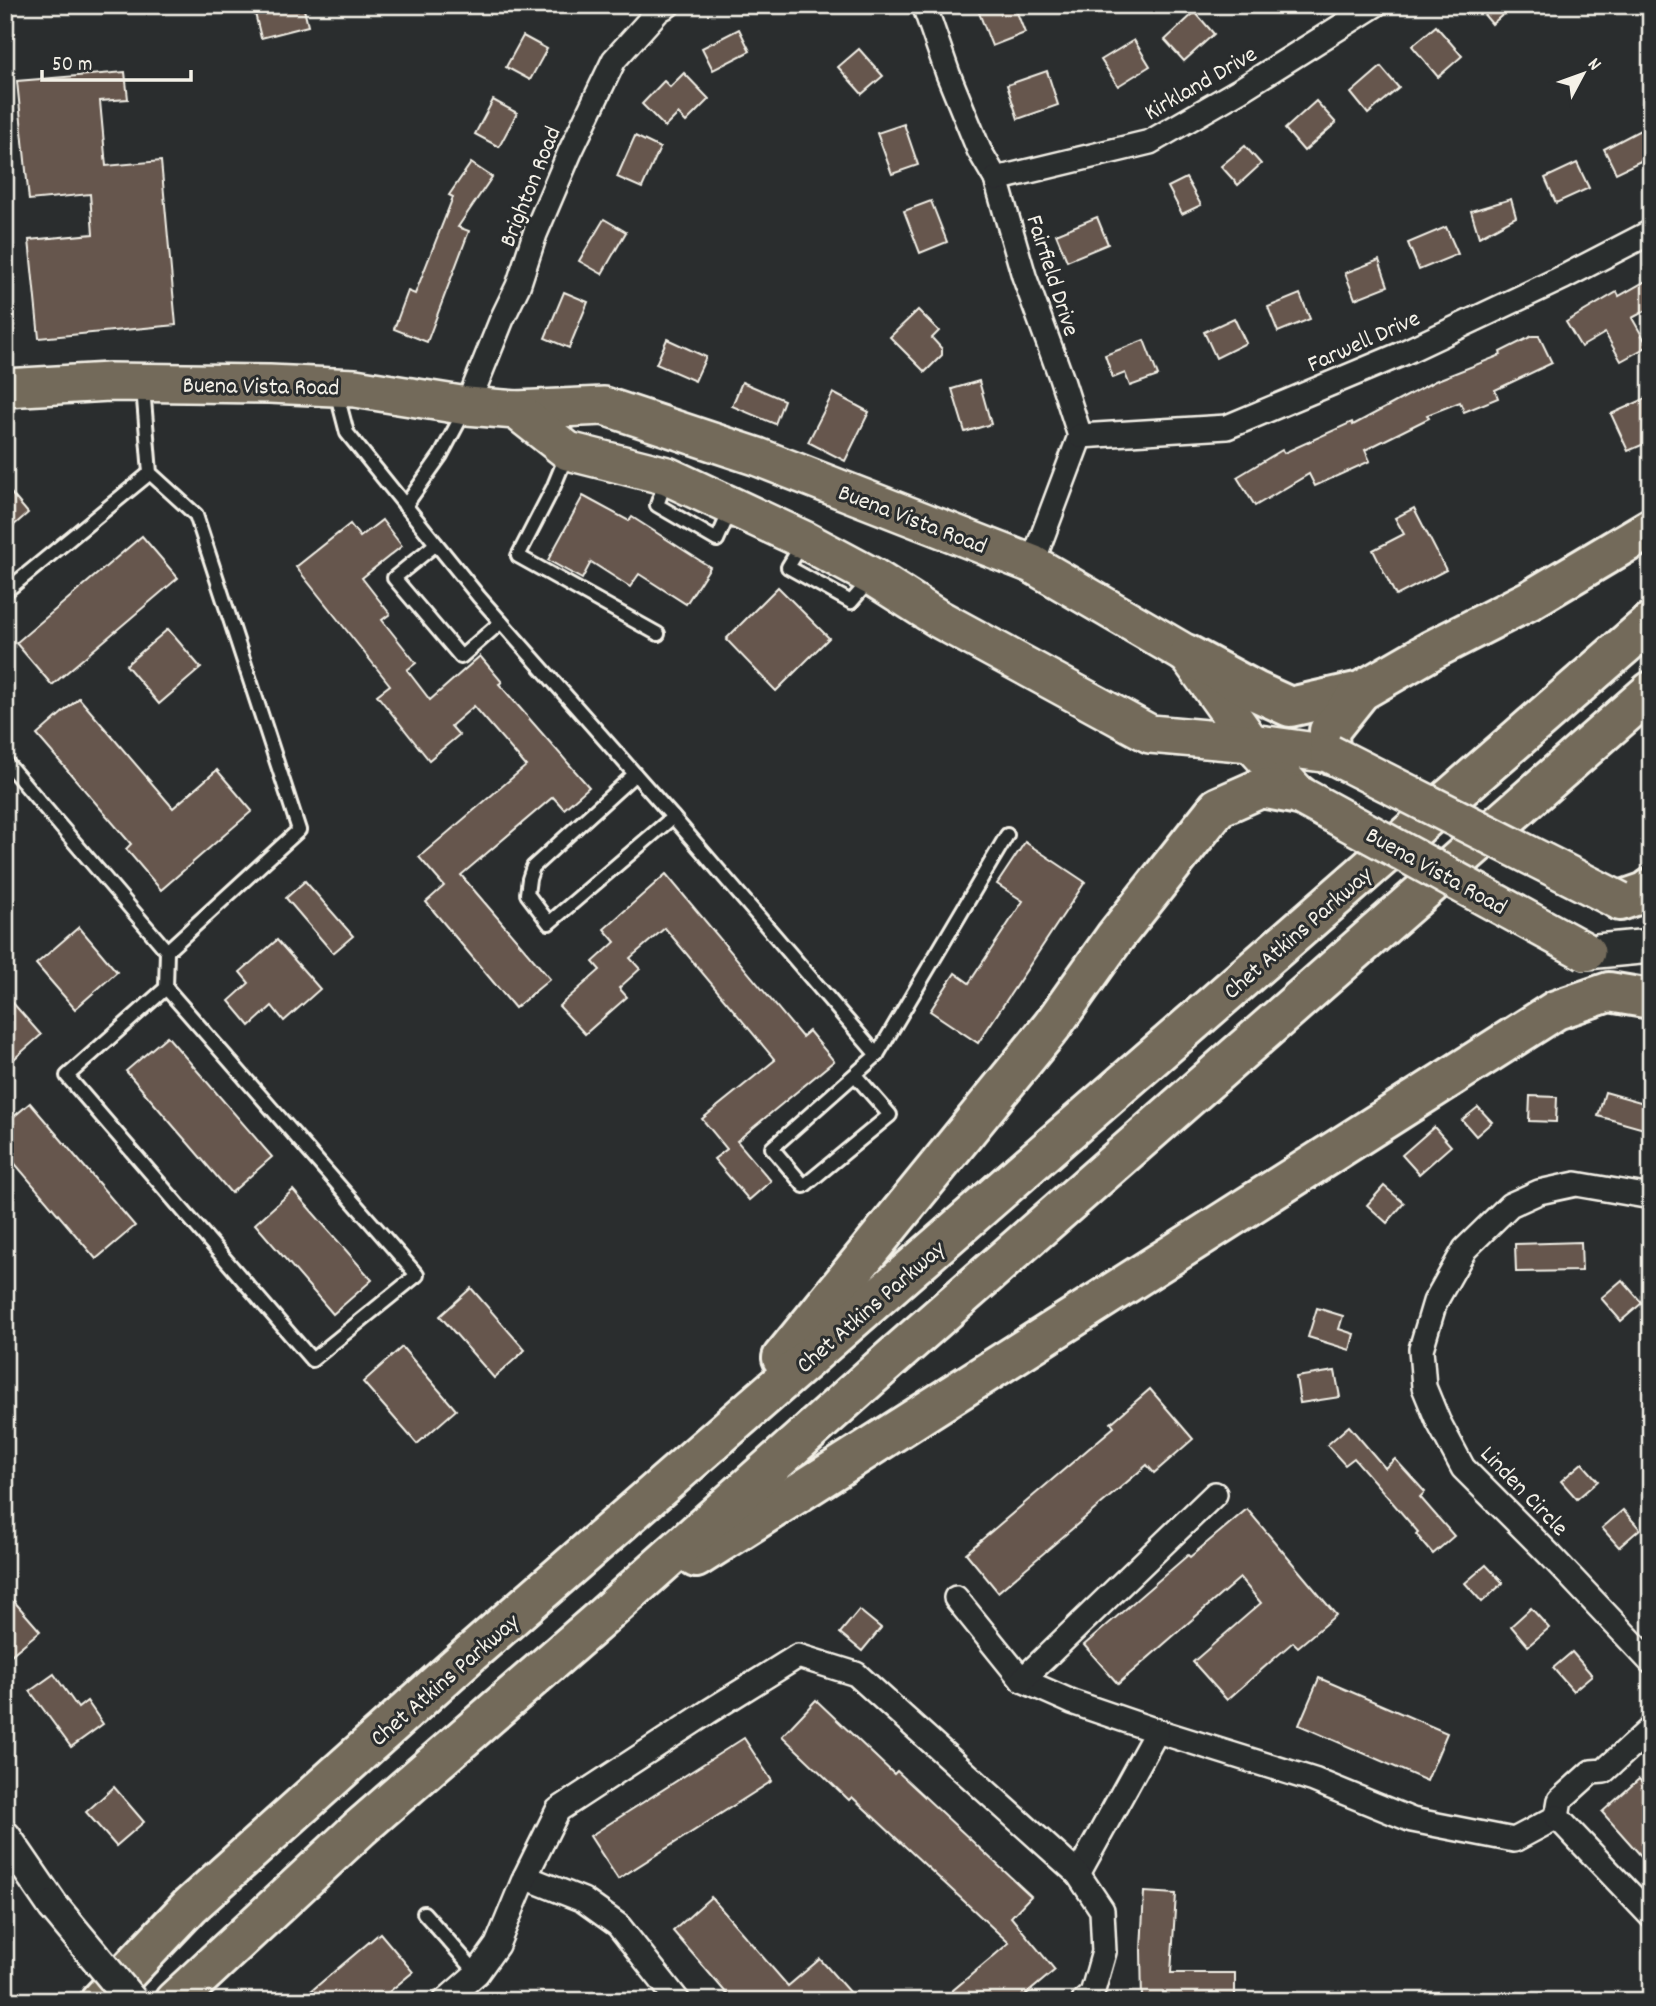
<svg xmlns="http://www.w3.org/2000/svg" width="1656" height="2006" font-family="Dekko,sans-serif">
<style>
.building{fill:#66574e;stroke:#f4f1e8;stroke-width:2}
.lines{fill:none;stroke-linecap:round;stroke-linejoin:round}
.service-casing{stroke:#f4f1e8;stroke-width:18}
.minor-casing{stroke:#f4f1e8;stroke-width:28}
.tertiary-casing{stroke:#f4f1e8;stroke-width:35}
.secondary-casing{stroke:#f4f1e8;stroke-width:38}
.primary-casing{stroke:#f4f1e8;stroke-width:42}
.motorway-casing{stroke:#f4f1e8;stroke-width:44}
.service{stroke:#2a2d2e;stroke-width:12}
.minor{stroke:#2a2d2e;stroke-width:23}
.tertiary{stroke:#2a2d2e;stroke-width:30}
.secondary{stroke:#2a2d2e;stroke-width:33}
.primary{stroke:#736b5a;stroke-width:37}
.motorway{stroke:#736b5a;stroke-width:38}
.tertiary-bridge-casing{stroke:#f4f1e8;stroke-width:35;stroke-linecap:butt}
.primary-bridge-casing{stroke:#f4f1e8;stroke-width:42;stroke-linecap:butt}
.tertiary-bridge{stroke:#2a2d2e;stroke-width:30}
.primary-bridge{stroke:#736b5a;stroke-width:37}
.labels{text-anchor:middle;stroke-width:6;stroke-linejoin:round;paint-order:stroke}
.street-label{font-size:24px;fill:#f4f1e8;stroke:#2a2d2e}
</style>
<rect width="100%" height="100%" fill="#2a2d2e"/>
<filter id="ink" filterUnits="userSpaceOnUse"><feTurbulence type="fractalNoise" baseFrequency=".0143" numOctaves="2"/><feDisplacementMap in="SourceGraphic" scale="14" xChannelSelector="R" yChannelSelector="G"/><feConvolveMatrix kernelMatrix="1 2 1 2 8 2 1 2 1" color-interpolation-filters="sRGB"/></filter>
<g filter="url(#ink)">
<!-- building -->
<g class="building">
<polygon points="253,5 303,5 308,26 261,38"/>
<polygon points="976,5 1014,5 1025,33 992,46"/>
<polygon points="1476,5 1514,5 1492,24"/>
<polygon points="1195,12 1214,34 1184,61 1165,40"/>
<polygon points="1436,26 1462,56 1438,77 1412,46"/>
<polygon points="739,29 750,51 713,70 702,48"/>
<polygon points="523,36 547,49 530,80 506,67"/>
<polygon points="1134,40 1150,66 1118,86 1101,60"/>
<polygon points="859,49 883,76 862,94 838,67"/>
<polygon points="1381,67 1399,88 1368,114 1351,93"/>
<polygon points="1047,71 1058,105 1018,119 1007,85"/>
<polygon points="125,72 128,99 100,101 106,166 161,161 176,325 39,338 29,240 93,234 90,194 29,200 17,81"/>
<polygon points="684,73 709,99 686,122 678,114 665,127 642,104 664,81 670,87"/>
<polygon points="493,100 517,113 499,147 475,134"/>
<polygon points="1316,101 1336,123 1304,151 1285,129"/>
<polygon points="904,124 918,165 892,174 877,133"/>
<polygon points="1644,128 1651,141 1651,156 1616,173 1604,149"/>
<polygon points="635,136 660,148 642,188 617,177"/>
<polygon points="1245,146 1261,164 1238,185 1221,166"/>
<polygon points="471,163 492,177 458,227 469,231 427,342 394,329 408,291 415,294 453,197 449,195"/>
<polygon points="1577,163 1589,188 1556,203 1545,178"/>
<polygon points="1186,178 1201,205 1182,214 1168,187"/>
<polygon points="1511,199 1516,217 1479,237 1471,211"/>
<polygon points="931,201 947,242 920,253 904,211"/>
<polygon points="1097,217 1108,244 1067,261 1056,234"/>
<polygon points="604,219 626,232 602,274 579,261"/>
<polygon points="1446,227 1458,254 1419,270 1408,243"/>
<polygon points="1379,260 1388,286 1355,299 1345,273"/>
<polygon points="1651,278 1651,308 1632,318 1648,346 1621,361 1605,333 1581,347 1566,322 1617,292 1619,296"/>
<polygon points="564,292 588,302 569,348 545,338"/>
<polygon points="1300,294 1310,319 1278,332 1268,307"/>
<polygon points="918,310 939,331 932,338 942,349 942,355 925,372 890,337"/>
<polygon points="1234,318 1246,343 1216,358 1204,332"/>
<polygon points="1532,336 1539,336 1552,363 1495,390 1498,398 1464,412 1460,402 1427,415 1429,418 1365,450 1370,461 1315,486 1309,474 1255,506 1237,477 1282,450 1284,453 1352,422 1353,425 1435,381 1501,355 1500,352"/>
<polygon points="667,339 706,357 695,381 656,364"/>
<polygon points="1144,340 1158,376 1130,386 1125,373 1113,378 1105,355"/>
<polygon points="979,381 991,424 965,432 952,389"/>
<polygon points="742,382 784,400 775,424 732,406"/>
<polygon points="833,393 869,412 845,461 808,442"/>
<polygon points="1651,396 1651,441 1628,451 1611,414"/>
<polygon points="5,486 28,513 5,533"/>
<polygon points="583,496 629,521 632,517 710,567 686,604 639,574 630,587 591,562 582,579 548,560"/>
<polygon points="1414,508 1446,570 1396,596 1373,550 1404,534 1395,518"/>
<polygon points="382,520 402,546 362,578 390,614 382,620 416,663 407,670 430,700 480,656 502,682 499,684 589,787 564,809 553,797 461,875 550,979 515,1008 426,902 444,886 419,857 526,766 474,706 451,726 459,735 429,760 377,695 390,685 296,567 350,524 360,537"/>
<polygon points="142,536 178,578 52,685 16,643"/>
<polygon points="778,587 829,638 776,691 726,639"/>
<polygon points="168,629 201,668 159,704 126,665"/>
<polygon points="79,698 173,808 217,770 252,811 161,890 126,849 131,844 37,735"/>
<polygon points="1025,842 1085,882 978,1043 930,1011 955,973 969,983 1023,901 997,884"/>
<polygon points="666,874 802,1037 809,1031 834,1061 737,1141 771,1181 749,1200 714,1159 727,1149 702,1119 775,1060 665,928 630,958 640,969 619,988 627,997 585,1034 559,1006 600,970 593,962 615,942 604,929"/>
<polygon points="305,881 353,936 333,953 286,898"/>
<polygon points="79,927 117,972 75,1009 36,964"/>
<polygon points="277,940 320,989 284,1021 272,1006 250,1026 229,1001 249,983 240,972"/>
<polygon points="5,994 41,1035 5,1067"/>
<polygon points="167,1036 272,1157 231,1193 126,1071"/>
<polygon points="1605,1092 1651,1105 1651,1131 1598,1116"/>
<polygon points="1530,1096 1557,1097 1556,1122 1529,1121"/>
<polygon points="30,1103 135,1226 96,1259 5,1152 5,1124"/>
<polygon points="1478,1107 1492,1122 1476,1136 1462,1120"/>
<polygon points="1434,1127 1451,1146 1419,1174 1402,1155"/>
<polygon points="1384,1186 1404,1203 1387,1223 1367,1205"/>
<polygon points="293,1190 372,1280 333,1314 255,1224"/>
<polygon points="1581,1242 1582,1271 1516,1272 1515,1244"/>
<polygon points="1622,1280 1642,1303 1621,1321 1601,1298"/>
<polygon points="471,1288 525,1350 494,1378 440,1316"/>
<polygon points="1317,1308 1343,1316 1339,1329 1354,1334 1350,1350 1308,1337"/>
<polygon points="402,1347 456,1410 417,1444 363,1382"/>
<polygon points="1335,1371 1340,1397 1300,1403 1296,1377"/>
<polygon points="1150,1389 1193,1439 1154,1473 1147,1465 998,1592 966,1553 1114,1427 1111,1423"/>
<polygon points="1349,1426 1385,1468 1395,1459 1425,1492 1420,1497 1454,1536 1433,1554 1416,1534 1418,1532 1354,1458 1345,1465 1327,1445"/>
<polygon points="1582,1463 1598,1481 1577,1499 1561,1481"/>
<polygon points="1247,1509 1336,1615 1298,1647 1293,1642 1227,1700 1193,1662 1261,1603 1240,1578 1118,1684 1084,1645 1188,1555 1190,1557"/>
<polygon points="1623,1510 1640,1529 1619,1547 1602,1528"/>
<polygon points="1486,1565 1503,1583 1482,1602 1465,1583"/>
<polygon points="5,1591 40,1631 5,1660"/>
<polygon points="1531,1608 1549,1628 1528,1646 1511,1626"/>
<polygon points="859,1610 881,1628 862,1651 840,1633"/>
<polygon points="1572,1652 1592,1675 1573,1691 1553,1668"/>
<polygon points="54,1674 78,1708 87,1701 103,1724 71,1747 30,1691"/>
<polygon points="1319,1678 1447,1733 1427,1781 1299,1725"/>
<polygon points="816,1700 894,1774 897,1771 1031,1896 1011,1917 1055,1970 1018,2001 960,2001 952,1991 1009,1943 852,1797 849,1800 782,1736"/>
<polygon points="744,1738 772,1781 618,1879 590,1836"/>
<polygon points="1639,1779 1651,1792 1651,1867 1602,1812"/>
<polygon points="114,1787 144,1822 116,1846 86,1812"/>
<polygon points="1144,1892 1176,1894 1171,1973 1235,1973 1235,2001 1142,2001 1141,1950"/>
<polygon points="711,1897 788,1986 820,1959 857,2001 733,2001 673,1931"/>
<polygon points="380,1933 413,1972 378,2001 317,2001 310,1992"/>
</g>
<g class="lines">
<!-- service casing -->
<g class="service-casing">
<g id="service">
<polyline points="336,391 347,433 479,597 673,817 877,1055 772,1148 804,1186 890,1115 855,1075"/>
<polyline points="567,454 553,488 518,556 658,634"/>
<polyline points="666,480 657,505 717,540 730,511"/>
<polyline points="405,506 441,455 466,408"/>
<polyline points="436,544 394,578 461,657 501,622"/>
<polyline points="802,544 788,567 851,602 870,580"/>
<polyline points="5,592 150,473"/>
<polyline points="5,761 167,951 299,830 196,515 150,473 143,387"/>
<polyline points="635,774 533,867 529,879 527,894 549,923 673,817"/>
<polyline points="166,988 417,1275 312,1360 67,1076 166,988 167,951"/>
<polyline points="877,1055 1007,835"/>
<polyline points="424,1913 477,1973"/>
</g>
</g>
<!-- minor casing -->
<g class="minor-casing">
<g id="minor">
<polyline points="924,5 948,74 979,150 996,179 1024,276 1061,377 1080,436 1032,564"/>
<polyline points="996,179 1150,142 1240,90 1375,5"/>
<polyline points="467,406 502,319 518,286 535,234 570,152 614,60 659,10 668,5"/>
<polyline points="1080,436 1227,427 1399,355 1564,277 1651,232"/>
<polyline points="1651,1197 1576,1184 1539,1192 1510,1205 1465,1249 1435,1302 1421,1349 1424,1387 1438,1421 1463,1468 1551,1556 1651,1662"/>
<polyline points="956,1598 1022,1680 1072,1702 1157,1731 1314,1780 1412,1820 1514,1840 1557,1817 1560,1800 1591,1772 1604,1771 1651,1728"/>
<polyline points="1022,1680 1215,1494"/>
<polyline points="1557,1817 1651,1916"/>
<polyline points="1078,1874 1157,1731"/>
<polyline points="525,1877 583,1900 618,1925 678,2001"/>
<polyline points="445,2001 477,1973 497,1945 525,1877 558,1810 708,1712 798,1656 856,1674 1078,1874 1102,1910 1104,1952 1092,1994 1084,2001"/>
</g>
</g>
<!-- tertiary casing -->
<g class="tertiary-casing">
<polyline id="tertiary" points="5,1836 53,1906"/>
</g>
<!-- secondary casing -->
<g class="secondary-casing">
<polyline id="secondary" points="1586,952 1651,946"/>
</g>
<!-- primary casing -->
<g class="primary-casing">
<g id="primary">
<polyline points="5,388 109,382 269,384 355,388 467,406 516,410 604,406 758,457 1032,564 1188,655 1251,743 1299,795"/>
<polyline points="516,410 568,451 667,476 804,540 873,577 939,619 1150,734 1251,743 1330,754"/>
</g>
</g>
<!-- motorway casing -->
<g class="motorway-casing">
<g id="motorway">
<polyline points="1188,655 1255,691 1290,707 1361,691"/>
<polyline points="1330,754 1329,731 1361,691 1432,650 1530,600 1651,528"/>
<polyline points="1620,901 1646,892 1651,888"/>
<polyline points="782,1358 1052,1026 1115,937 1218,807 1261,788 1299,795"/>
<polyline points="696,1558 1556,1010 1609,992 1651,999"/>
<polyline points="100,2001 190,1906 470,1654 1651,622"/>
<polyline points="174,2001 360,1828 599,1620 892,1358 1651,691"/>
</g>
</g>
<!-- service -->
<use href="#service" class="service"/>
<!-- minor -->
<use href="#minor" class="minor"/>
<!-- tertiary -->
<use href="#tertiary" class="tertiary"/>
<!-- secondary -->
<use href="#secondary" class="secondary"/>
<!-- primary -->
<use href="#primary" class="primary"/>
<!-- motorway -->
<use href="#motorway" class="motorway"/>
<!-- tertiary-bridge casing -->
<g class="tertiary-bridge-casing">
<polyline id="tertiary-bridge" points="53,1906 132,2001"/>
</g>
<!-- primary-bridge casing -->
<g class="primary-bridge-casing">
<g id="primary-bridge">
<polyline points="1330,754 1620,901"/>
<polyline points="1299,795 1586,952"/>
</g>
</g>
<!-- tertiary-bridge -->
<use href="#tertiary-bridge" class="tertiary-bridge"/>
<!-- primary-bridge -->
<use href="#primary-bridge" class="primary-bridge"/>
</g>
</g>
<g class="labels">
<!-- street labels -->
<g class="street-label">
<text transform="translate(1200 82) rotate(-30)" y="8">Kirkland Drive</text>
<text transform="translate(529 186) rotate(-68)" y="8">Brighton Road</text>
<text transform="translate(1054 275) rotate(72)" y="8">Fairfield Drive</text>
<text transform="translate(1363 340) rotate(-24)" y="8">Farwell Drive</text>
<text transform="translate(261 385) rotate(1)" y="8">Buena Vista Road</text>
<text transform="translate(913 518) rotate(21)" y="8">Buena Vista Road</text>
<text transform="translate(1437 870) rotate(29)" y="8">Buena Vista Road</text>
<text transform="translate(1297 932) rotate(-41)" y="8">Chet Atkins Parkway</text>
<text transform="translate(870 1306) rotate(-41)" y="8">Chet Atkins Parkway</text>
<text transform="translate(1525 1490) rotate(46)" y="8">Linden Circle</text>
<text transform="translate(444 1679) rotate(-41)" y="8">Chet Atkins Parkway</text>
</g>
</g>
<!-- margin -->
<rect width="1656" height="2006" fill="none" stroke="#2a2d2e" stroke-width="28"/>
<rect x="14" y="14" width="1628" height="1978" fill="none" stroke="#f4f1e8" stroke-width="2.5" filter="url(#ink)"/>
<!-- north arrow -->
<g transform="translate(1583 74) rotate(49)" stroke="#2a2d2e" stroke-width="5" paint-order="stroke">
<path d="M0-5L12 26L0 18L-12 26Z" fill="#f4f1e8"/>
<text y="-10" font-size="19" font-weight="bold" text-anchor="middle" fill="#f4f1e8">N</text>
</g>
<!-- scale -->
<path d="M42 70v10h149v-10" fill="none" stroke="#f4f1e8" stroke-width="3.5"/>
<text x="52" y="70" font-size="21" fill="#f4f1e8" stroke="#2a2d2e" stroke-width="5" paint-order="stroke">50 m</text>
</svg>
